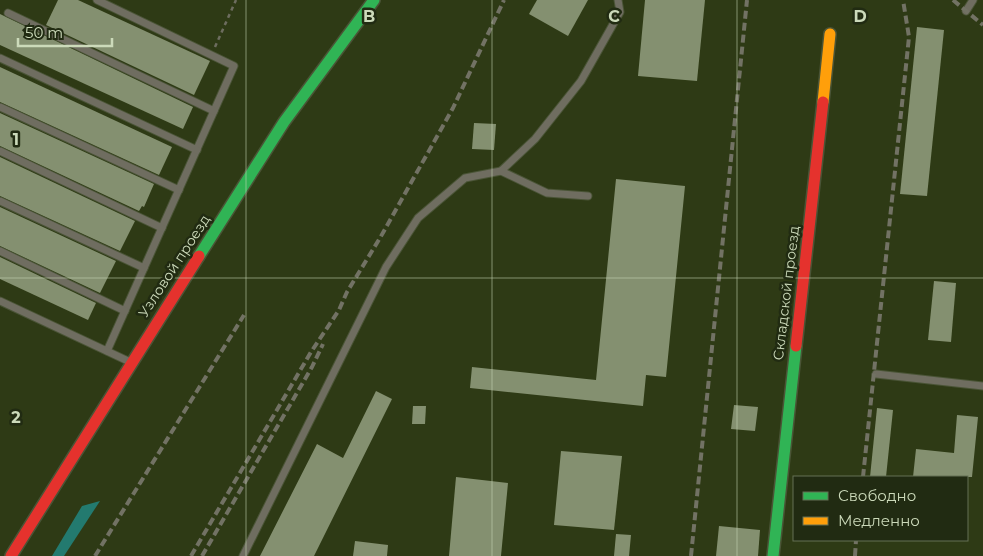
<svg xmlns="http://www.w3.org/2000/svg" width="983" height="556" font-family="Montserrat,sans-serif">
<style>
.water{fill:#237a6f}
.building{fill:#849070}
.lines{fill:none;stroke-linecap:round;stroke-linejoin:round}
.lane-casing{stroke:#4a5436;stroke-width:9}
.fast-casing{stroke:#4a5436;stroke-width:14}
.slow-casing{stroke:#4a5436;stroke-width:14}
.jam-casing{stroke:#4a5436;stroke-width:14}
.path{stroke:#6d6d5f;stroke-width:2.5;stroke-dasharray:4 4;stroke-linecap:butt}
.lane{stroke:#6f6d60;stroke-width:7}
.fast{stroke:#30b455;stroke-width:11}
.slow{stroke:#ff9f0a;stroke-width:11}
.jam{stroke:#e5322d;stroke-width:11}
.rail{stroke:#727264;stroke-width:4;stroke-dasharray:8 4;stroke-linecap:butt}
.grid{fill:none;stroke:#ccdaba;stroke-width:1;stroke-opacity:0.55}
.labels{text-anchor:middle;stroke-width:5;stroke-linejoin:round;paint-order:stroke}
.street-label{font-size:14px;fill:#ccdaba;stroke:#212b12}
.grid-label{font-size:16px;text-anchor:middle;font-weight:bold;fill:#ccdaba;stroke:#212b12;stroke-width:5;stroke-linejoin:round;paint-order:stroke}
</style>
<rect width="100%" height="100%" fill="#2e3a15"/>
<!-- water -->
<polygon class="water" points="100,501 64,556 52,556 82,506"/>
<!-- building -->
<g class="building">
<polygon points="58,0 78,0 210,61 194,95 46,25"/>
<polygon points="537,0 588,0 568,36 529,14"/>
<polygon points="645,0 705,0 697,81 638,76"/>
<polygon points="0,14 193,107 183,129 0,45"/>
<polygon points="917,27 944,30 927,196 900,194"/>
<polygon points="0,67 172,147 159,175 0,102"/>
<polygon points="0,113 154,184 144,207 142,206 139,211 0,146"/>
<polygon points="474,123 496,124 494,150 472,149"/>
<polygon points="0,157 135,221 120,251 0,196"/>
<polygon points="616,179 685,186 666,377 646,375 643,406 470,388 472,367 596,380"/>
<polygon points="0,207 116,261 100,293 0,246"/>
<polygon points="0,257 96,303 88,320 0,279"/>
<polygon points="934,281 956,283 951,342 928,340"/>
<polygon points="376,391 392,399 314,556 260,556 317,444 343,458"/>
<polygon points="734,405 758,407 755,431 731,429"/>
<polygon points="413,406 426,406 425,424 412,424"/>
<polygon points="877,408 893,410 886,477 870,477"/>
<polygon points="957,415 978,417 972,477 913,477 916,449 954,453"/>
<polygon points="561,451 622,456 614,530 554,525"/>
<polygon points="456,477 508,483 501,556 449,556"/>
<polygon points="719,526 760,530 758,556 716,556"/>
<polygon points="616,534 631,535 629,556 614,556"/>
<polygon points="355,541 388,545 387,556 353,556"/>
</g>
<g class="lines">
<!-- lane casing -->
<g class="lane-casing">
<g id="lane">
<polyline points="97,0 234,66 107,351"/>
<polyline points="966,11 973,0"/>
<polyline points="8,13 214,111"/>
<polyline points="0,58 197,150"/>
<polyline points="0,107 179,190"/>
<polyline points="0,151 162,228"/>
<polyline points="501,171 535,139 581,81 620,12 618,0"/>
<polyline points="0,201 144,268"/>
<polyline points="0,251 125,311"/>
<polyline points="0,301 128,361"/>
<polyline points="876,374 983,386"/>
<polyline points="243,556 386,267 418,218 465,178 501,171 547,193 588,196"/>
</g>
</g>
<!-- fast casing -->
<g class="fast-casing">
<g id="fast">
<polyline points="199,256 284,122 374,0"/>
<polyline points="773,556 796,346"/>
</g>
</g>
<!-- slow casing -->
<g class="slow-casing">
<polyline id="slow" points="823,102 830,34"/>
</g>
<!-- jam casing -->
<g class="jam-casing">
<g id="jam">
<polyline points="796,346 823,102"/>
<polyline points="11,556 199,256"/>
</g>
</g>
<!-- path -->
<polyline class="path" points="215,47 236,0"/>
<!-- lane -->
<use href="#lane" class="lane"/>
<!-- fast -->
<use href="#fast" class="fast"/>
<!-- slow -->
<use href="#slow" class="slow"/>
<!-- jam -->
<use href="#jam" class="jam"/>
<!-- rail -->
<g class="rail">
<polyline points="953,0 983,25"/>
<polyline points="863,477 909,37 903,0"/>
<polyline points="95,556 244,315"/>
<polyline points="191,556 311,352 339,310 347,292 380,238 453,108 504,0"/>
<polyline points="202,556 312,367 323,344"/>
<polyline points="691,556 747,0"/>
<polyline points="855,556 856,540"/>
</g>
</g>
<!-- grid -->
<path class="grid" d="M246,0V556M492,0V556M737,0V556M0,278H983"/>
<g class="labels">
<!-- street labels -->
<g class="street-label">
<text transform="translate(174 266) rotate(-57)" y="5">Узловой проезд</text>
<text transform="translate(786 293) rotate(-83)" y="5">Складской проезд</text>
</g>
</g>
<g class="grid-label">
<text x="369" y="22">B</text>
<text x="614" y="22">C</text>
<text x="860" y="22">D</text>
<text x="16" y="145">1</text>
<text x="16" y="423">2</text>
</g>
<!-- legend -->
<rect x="793" y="476" width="175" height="65" fill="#212b12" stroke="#657155"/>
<rect x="803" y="492" width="25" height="8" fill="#30b455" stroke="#657155"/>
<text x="838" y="501" font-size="15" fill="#ccdaba">Свободно</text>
<rect x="803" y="517" width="25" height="8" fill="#ff9f0a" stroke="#657155"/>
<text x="838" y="526" font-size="15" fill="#ccdaba">Медленно</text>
<!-- scale -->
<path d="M18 38v8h94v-8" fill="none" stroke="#ccdaba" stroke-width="2.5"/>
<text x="25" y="38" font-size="15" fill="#ccdaba" stroke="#212b12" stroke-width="4" paint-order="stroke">50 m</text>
</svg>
